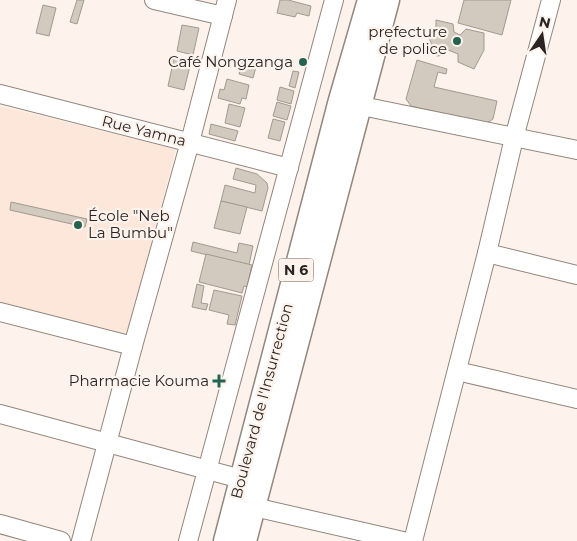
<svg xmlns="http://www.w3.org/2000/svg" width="577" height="541" font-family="Montserrat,sans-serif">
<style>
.built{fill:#fce7da}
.building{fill:#d2cabe;stroke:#a19a8e}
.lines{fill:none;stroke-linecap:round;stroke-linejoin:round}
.minor-casing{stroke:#92867e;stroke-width:20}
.major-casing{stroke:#92867e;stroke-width:25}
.minor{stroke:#fff;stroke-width:18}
.major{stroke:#fff;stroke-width:22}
.poi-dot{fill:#236350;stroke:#fef3ec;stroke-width:2}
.labels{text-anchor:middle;stroke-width:4.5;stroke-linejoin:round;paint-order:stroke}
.shield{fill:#fef3ec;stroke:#6a635f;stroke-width:1}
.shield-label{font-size:14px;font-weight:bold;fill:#2a2522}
.poi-label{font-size:15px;fill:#2a2522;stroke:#fef3ec;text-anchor:end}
.street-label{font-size:15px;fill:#2a2522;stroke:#fef3ec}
</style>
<rect width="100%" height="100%" fill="#fef3ec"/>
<!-- built -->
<polygon class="built" points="0,106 176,149 128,334 0,302"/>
<!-- building -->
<g class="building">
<polygon points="77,0 84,0 77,24 70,22"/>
<polygon points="280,0 288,0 311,6 309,16 297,13 295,17 277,13"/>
<polygon points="464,0 511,0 502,35 458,23"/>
<polygon points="43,5 56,8 49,36 36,33"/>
<polygon points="436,20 453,24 454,32 460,35 466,29 484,33 484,50 474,69 458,62 458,54 448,50 446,55 437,56 429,50 432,46 428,35 436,28"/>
<polygon points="182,25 199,28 193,55 177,51"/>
<polygon points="174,58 191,62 184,90 168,86"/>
<polygon points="243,60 257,63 253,78 239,74"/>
<polygon points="417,60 447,69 446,74 438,72 434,87 497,101 493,119 486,124 411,106 406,99"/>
<polygon points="293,71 299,72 295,88 289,86"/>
<polygon points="227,79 249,85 246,99 242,98 240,104 218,98 220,89 224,90"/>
<polygon points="280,87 294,91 291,104 277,100"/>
<polygon points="277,102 291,106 287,120 273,116"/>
<polygon points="229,104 245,108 240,127 225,123"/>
<polygon points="273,119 285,122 280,141 268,138"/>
<polygon points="211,124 238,131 235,141 209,134"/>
<polygon points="236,168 257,174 267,183 268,188 262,211 221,201 225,185 255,193 256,185 233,179"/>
<polygon points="221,201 247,207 240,234 214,228"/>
<polygon points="11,202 87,219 85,227 10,210"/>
<polygon points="193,242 237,253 239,243 253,246 249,265 191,251"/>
<polygon points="206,254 252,265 247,287 244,286 242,293 199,282"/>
<polygon points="197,284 204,286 201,303 208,304 206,310 192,307"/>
<polygon points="214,290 242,296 235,325 227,324 229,315 209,310"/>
</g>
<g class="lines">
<!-- minor casing -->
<g class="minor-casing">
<g id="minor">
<polyline points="154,0 223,16"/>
<polyline points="0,94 289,168"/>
<polyline points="347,103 577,150"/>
<polyline points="487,253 577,275"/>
<polyline points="0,312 133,346"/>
<polyline points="457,371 577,399"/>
<polyline points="0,414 241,479"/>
<polyline points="254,507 403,541"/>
<polyline points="0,524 61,541"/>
<polyline points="81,541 133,346 190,142 227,0"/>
<polyline points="188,541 334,0"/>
<polyline points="413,541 487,253 514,138 551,0"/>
</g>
</g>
<!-- major casing -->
<g class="major-casing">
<g id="major">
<polyline points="225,541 340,100 369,0"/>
<polyline points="245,541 388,0"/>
</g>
</g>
<!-- minor -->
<use href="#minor" class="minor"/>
<!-- major -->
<use href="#major" class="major"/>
</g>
<!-- markers -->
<g class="poi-dot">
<circle cx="457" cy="41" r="5"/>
<circle cx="303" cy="62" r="5"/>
<circle cx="78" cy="225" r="5"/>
<path d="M216.5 373.5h5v5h5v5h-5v5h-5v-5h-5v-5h5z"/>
</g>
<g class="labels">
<!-- shield labels -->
<rect class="shield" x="278.5" y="258.5" width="35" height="23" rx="4"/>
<g class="shield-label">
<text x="296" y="275">N 6</text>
</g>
<!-- poi labels -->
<g class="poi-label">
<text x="447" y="37">prefecture<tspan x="447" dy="17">de police</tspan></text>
<text x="293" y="67">Café Nongzanga</text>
<text x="88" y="221" text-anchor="start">École "Neb<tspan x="88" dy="17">La Bumbu"</tspan></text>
<text x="209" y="386">Pharmacie Kouma</text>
</g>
<!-- street labels -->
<g class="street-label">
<text transform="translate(144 131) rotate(14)" y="5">Rue Yamna</text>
<text transform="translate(262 401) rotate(-75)" y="5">Boulevard de l'Insurrection</text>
</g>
</g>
<!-- north arrow -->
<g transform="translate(542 35) rotate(13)" stroke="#fef3ec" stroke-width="4" paint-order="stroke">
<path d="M0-4L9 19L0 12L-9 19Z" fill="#2a2522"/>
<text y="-8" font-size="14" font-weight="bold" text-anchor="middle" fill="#2a2522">N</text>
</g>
</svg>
